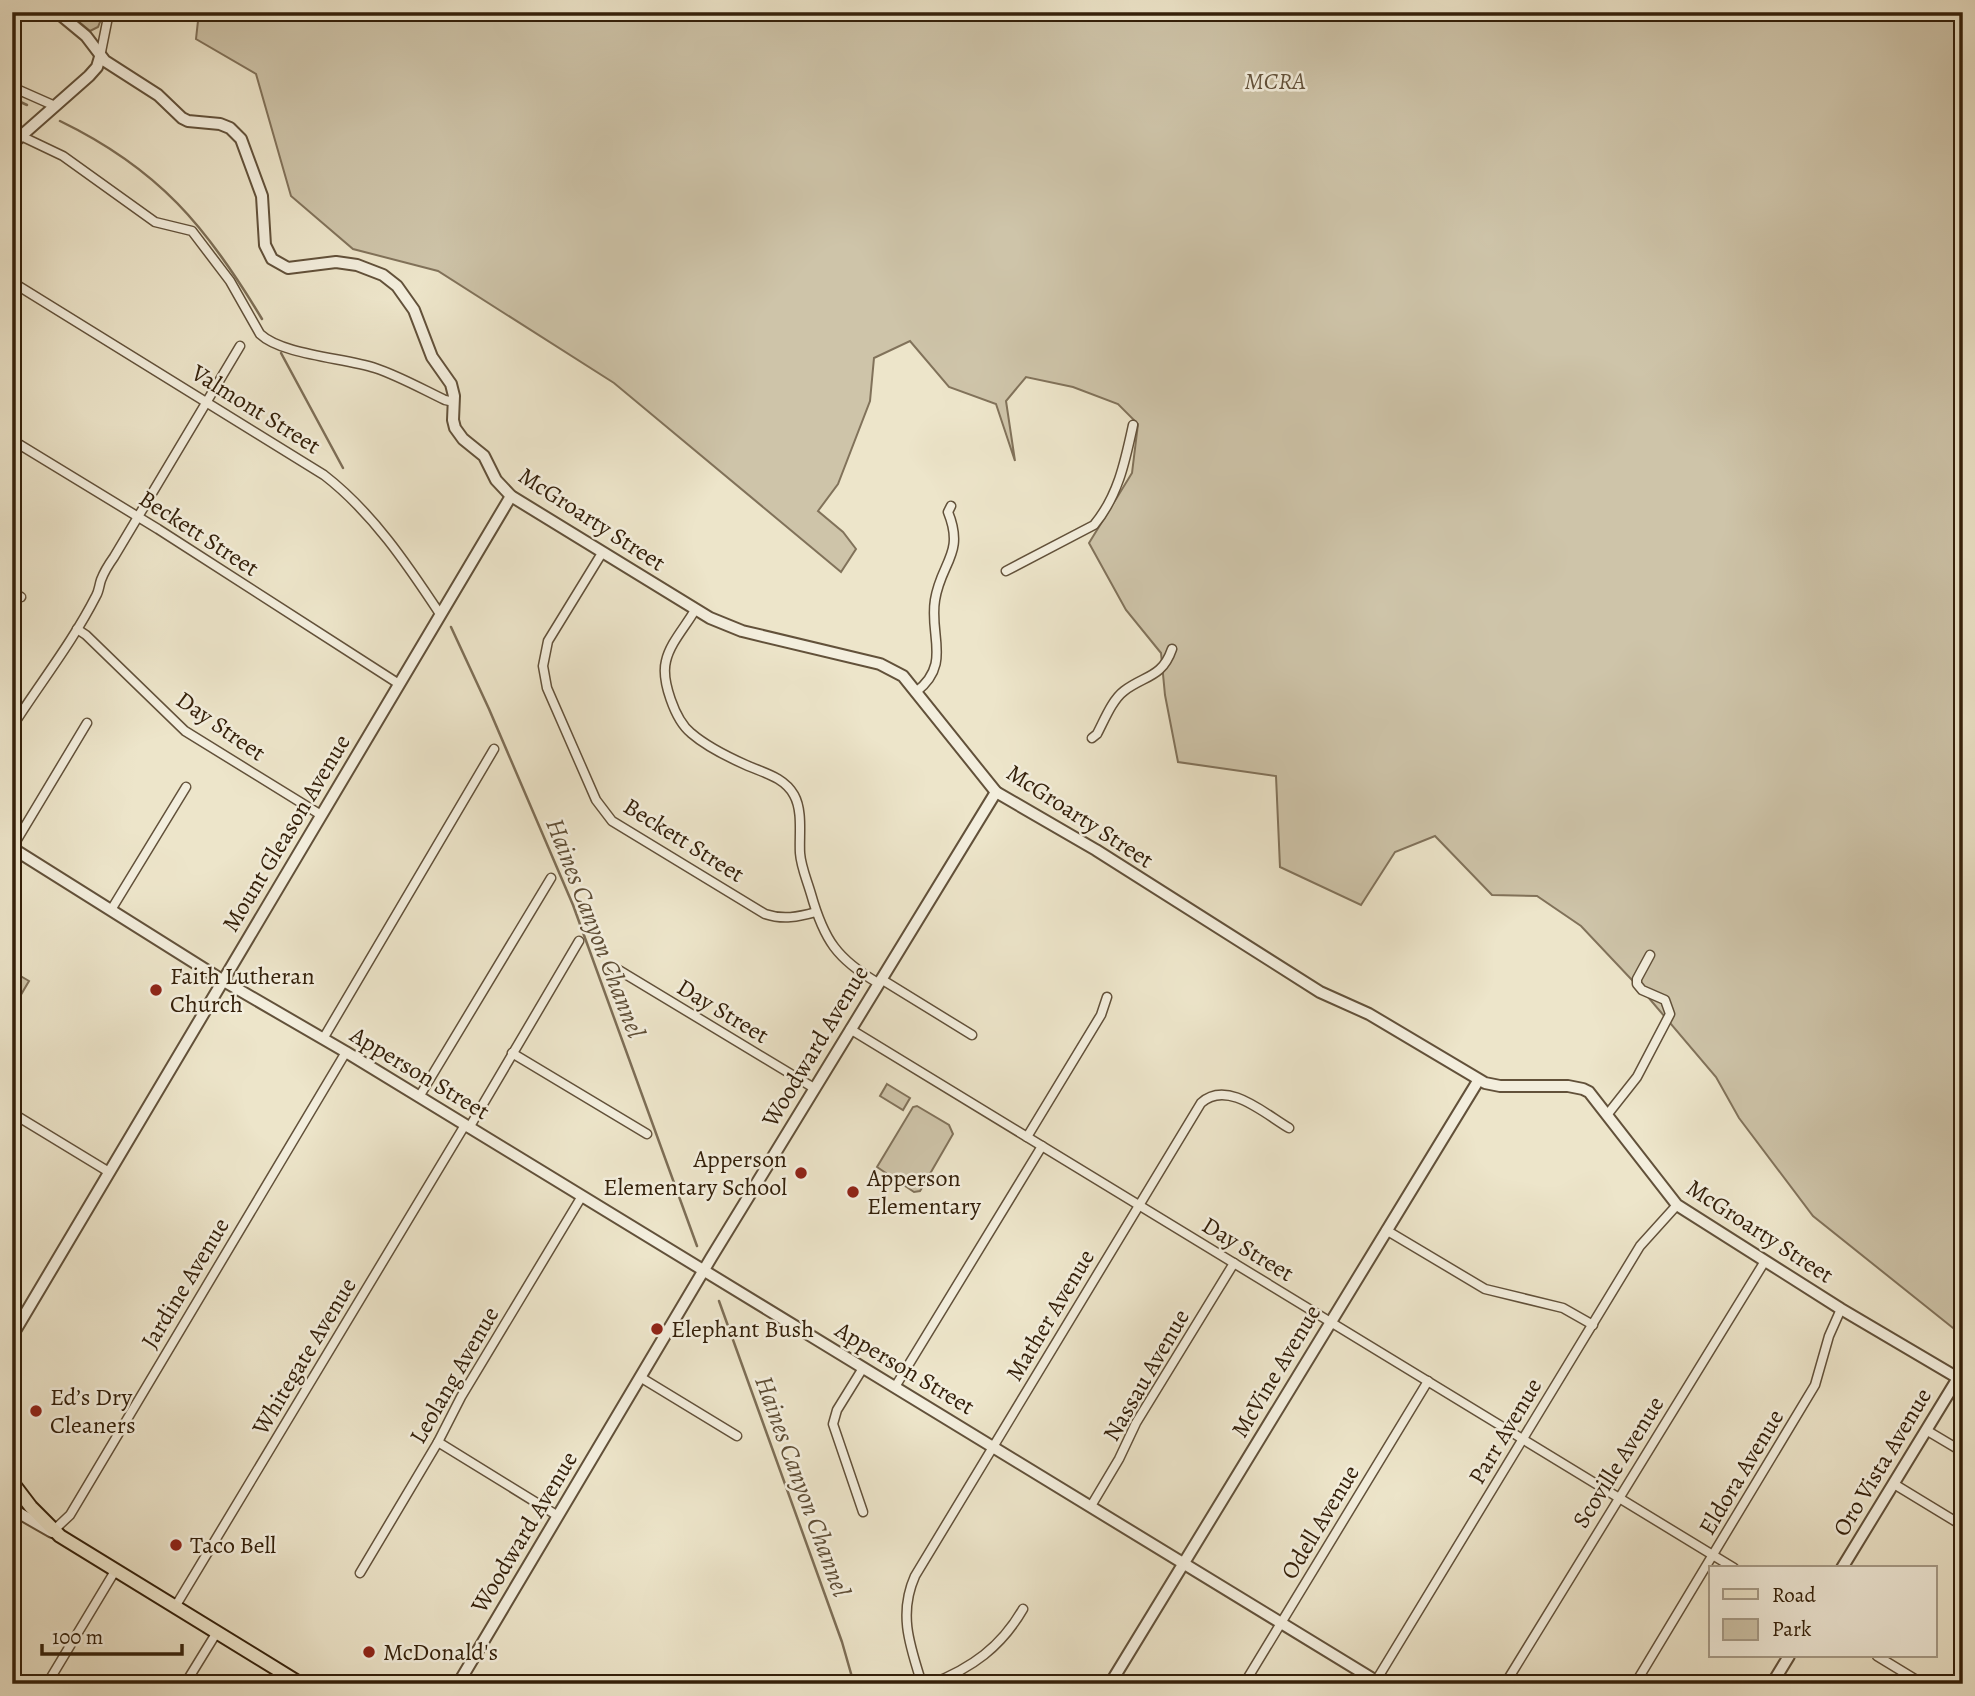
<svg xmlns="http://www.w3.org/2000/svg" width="1975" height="1696" font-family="Alegreya,serif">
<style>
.green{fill:#cec4a9;stroke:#81725a;stroke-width:2}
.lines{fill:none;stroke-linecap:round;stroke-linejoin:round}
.stream{stroke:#7d6e56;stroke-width:2.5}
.minor-casing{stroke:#62513a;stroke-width:11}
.tertiary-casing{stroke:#62513a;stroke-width:14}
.primary-casing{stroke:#34200a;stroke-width:16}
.minor{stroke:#f3eedd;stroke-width:8}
.tertiary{stroke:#f3eedd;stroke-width:10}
.primary{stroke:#ede5ca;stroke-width:12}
.poi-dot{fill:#8f2418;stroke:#f3eedd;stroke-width:2.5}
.labels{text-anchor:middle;stroke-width:5;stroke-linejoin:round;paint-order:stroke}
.park-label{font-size:24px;font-style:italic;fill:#62513a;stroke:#f3eedd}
.street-label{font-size:24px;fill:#34200a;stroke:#f3eedd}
.poi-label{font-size:24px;fill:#34200a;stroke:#f3eedd;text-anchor:start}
.water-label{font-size:26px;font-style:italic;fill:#5f4e36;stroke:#f3eedd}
</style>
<rect width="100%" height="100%" fill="#ede5ca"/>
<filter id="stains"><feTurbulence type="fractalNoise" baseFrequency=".00286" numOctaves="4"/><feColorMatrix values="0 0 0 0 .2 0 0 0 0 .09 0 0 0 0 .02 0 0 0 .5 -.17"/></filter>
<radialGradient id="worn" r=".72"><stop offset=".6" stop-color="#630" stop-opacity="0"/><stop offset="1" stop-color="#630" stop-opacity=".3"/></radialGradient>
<!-- green -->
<g class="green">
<polygon points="67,12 104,12 98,27 90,31"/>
<polygon points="199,12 1963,12 1963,1336 1813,1216 1739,1118 1716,1077 1648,997 1581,926 1537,896 1492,895 1435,836 1395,852 1361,905 1280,867 1276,776 1178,762 1165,695 1161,653 1126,610 1089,543 1132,473 1138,424 1118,404 1073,387 1026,377 1006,401 1015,461 996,404 949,387 910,341 874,358 870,401 838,484 818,511 843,532 856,549 841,572 614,383 438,271 353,249 291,196 256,74 196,39"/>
<polygon points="12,971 29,981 12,1010"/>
<polygon points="887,1084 910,1098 903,1110 880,1096"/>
<polygon points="917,1106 949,1125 953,1134 920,1191 914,1192 877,1167 913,1107"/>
</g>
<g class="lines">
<!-- stream -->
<g class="stream">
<polyline points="12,98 27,105"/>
<path d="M60,121C159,169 207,227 262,319"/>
<polyline points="281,353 343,468"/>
<polyline points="451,627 489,709 573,905 697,1246"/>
<polyline points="719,1301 842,1642 854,1684"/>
</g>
<!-- minor casing -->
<g class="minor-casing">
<g id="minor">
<polyline points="100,57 109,12"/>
<polyline points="12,87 55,106"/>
<path d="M21,136L63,156L155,222L192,231L230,281L260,334C282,355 345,358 375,368C399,376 422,389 445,400L454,402"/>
<path d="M12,282L324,475C372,512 407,564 440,614"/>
<polyline points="12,440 158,529 399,684"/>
<path d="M602,553L548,641L543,666L547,688L596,800L612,821L765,914C783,920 798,917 816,912"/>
<path d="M1006,571L1094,525C1118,496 1125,462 1133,425"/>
<polyline points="12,592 21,597"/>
<path d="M695,610C686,626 670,643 666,661C661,680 675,720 691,733C706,746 728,757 746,765C764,773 784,777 794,795C803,811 799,835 800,853C801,867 807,880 811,894C824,940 837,959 878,983"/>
<polyline points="77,629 86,635 185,731 321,815"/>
<path d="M916,692C952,664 929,636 935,600C941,562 965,554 948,512L951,506"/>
<path d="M12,727C40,683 72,643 96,596C99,591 99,586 101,580C104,572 109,564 114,557L240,346"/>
<path d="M1092,738L1097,734C1104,721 1112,700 1124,691C1145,675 1162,678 1172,649"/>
<polyline points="12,848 87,723"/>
<polyline points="111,910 186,787"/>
<polyline points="612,966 814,1088"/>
<polyline points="881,979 972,1035"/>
<polyline points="850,1029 1734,1568"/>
<polyline points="323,1039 494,749"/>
<polyline points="512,1053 647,1134"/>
<polyline points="419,1097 551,878"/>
<polyline points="12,1113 109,1172"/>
<polyline points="1607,1115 1637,1077 1670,1014 1665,1000 1642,990 1637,984 1637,979 1650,955"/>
<polyline points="469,1128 579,941"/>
<polyline points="1027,1137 1101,1015 1107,997"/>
<polyline points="1386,1230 1485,1289 1563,1308 1593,1325"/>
<polyline points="863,1368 837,1410 833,1424 863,1512"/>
<polyline points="640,1377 737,1436"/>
<polyline points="895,1387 1042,1146"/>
<polyline points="1926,1430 1963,1452"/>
<polyline points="438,1442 558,1516"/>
<polyline points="1894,1484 1963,1526"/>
<polyline points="1091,1506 1119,1459 1136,1423 1234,1263"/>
<polyline points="54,1530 70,1515 346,1052"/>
<polyline points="360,1573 438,1442 461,1397 582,1196"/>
<polyline points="175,1607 465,1125"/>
<polyline points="1877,1656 1923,1684"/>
<polyline points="47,1684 115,1571"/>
<polyline points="185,1684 217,1632"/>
<path d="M922,1684C910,1646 898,1614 915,1576L1201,1103C1227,1079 1265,1114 1289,1128"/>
<path d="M931,1684C972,1668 1001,1647 1023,1609"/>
<polyline points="1244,1684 1428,1381"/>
<polyline points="1374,1684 1640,1246 1677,1205"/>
<polyline points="1505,1684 1765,1261"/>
<polyline points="1635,1684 1815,1385 1829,1336 1841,1309"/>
</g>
</g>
<!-- tertiary casing -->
<g class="tertiary-casing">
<g id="tertiary">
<polyline points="57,12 86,36 105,61 158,95 182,118 188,121 220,124 230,128 241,139 262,196 265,245 272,259 288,268 336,262 357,265 383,275 397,286 414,310 432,357 451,384 454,396 453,420 455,428 463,439 484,456 496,480 511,496 710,618 742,631 880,664 903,676 996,792 1096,850 1320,992 1369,1014 1485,1083 1500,1086 1568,1086 1583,1089 1589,1092 1677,1205 1841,1309 1958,1378 1842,1568"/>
<polyline points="12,144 89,76 97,67 100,57"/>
<polyline points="12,848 222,980 346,1052 1381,1684"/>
<polyline points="12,1336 511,496"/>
<polyline points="12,1509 52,1532"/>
<polyline points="458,1684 711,1258 996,792"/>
<polyline points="1110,1684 1478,1081"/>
<polyline points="1772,1684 1789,1656"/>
</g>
</g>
<!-- primary casing -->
<g class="primary-casing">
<polyline id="primary" points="12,1482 31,1507 60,1536 301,1684"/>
</g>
<!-- minor -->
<use href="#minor" class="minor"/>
<!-- tertiary -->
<use href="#tertiary" class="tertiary"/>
<!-- primary -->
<use href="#primary" class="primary"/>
</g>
<!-- markers -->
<g class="poi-dot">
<circle cx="156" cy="990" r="7"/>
<circle cx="801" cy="1173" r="7"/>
<circle cx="853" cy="1192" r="7"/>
<circle cx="657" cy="1329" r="7"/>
<circle cx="36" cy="1411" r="7"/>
<circle cx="176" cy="1545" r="7"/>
<circle cx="369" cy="1652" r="7"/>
</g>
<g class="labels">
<!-- park labels -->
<g class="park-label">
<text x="1275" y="89">MCRA</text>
</g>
<!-- street labels -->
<g class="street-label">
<text transform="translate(256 409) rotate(32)" y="8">Valmont Street</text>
<text transform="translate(592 519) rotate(33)" y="8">McGroarty Street</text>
<text transform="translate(199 533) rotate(33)" y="8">Beckett Street</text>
<text transform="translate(221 726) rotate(35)" y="8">Day Street</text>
<text transform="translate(1080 816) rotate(33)" y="8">McGroarty Street</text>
<text transform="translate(286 833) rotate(-59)" y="8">Mount Gleason Avenue</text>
<text transform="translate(684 840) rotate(32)" y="8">Beckett Street</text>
<text transform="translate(723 1011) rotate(31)" y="8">Day Street</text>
<text transform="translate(815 1046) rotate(-59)" y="8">Woodward Avenue</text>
<text transform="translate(420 1073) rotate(31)" y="8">Apperson Street</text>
<text transform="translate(1760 1231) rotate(33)" y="8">McGroarty Street</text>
<text transform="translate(1248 1249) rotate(31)" y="8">Day Street</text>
<text transform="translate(185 1283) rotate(-59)" y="8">Jardine Avenue</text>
<text transform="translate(1050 1315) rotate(-59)" y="8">Mather Avenue</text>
<text transform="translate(304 1356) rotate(-59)" y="8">Whitegate Avenue</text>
<text transform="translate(905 1368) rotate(31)" y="8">Apperson Street</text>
<text transform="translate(1276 1371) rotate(-59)" y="8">McVine Avenue</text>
<text transform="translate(454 1375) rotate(-60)" y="8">Leolang Avenue</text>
<text transform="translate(1146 1375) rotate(-60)" y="8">Nassau Avenue</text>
<text transform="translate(1505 1431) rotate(-59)" y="8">Parr Avenue</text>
<text transform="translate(1618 1462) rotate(-58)" y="8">Scoville Avenue</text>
<text transform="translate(1882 1462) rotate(-59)" y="8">Oro Vista Avenue</text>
<text transform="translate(1741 1472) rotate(-59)" y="8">Eldora Avenue</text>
<text transform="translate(1320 1522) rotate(-59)" y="8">Odell Avenue</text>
<text transform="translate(524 1532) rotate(-59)" y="8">Woodward Avenue</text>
</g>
<!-- poi labels -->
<g class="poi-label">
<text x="170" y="984">Faith Lutheran<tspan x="170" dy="28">Church</tspan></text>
<text x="787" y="1167" text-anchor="end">Apperson<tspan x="787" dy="28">Elementary School</tspan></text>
<text x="867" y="1186">Apperson<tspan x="867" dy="28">Elementary</tspan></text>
<text x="671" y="1337">Elephant Bush</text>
<text x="50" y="1405">Ed’s Dry<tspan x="50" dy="28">Cleaners</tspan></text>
<text x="190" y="1553">Taco Bell</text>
<text x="383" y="1660">McDonald's</text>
</g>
<!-- water labels -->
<g class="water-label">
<text transform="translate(596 928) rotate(69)" y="9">Haines Canyon Channel</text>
<text transform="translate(803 1486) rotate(70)" y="9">Haines Canyon Channel</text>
</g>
</g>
<!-- margin -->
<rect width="1975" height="1696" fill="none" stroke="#ede5ca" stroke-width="42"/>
<rect x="14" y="14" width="1947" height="1668" fill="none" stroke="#34200a" stroke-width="3.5"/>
<rect x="21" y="21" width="1933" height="1654" fill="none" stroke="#34200a" stroke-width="2"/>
<!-- legend -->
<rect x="1709" y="1566" width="228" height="91" fill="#f3eedd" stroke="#a79c89" stroke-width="2"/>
<rect x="1723" y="1589" width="35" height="10" fill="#ede5ca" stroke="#a79c89" stroke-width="2"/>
<text x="1772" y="1602" font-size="21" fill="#34200a">Road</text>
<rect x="1723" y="1619" width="35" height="21" fill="#cec4a9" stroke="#a79c89" stroke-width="2"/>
<text x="1772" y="1636" font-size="21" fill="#34200a">Park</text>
<!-- scale -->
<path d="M42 1644v10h140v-10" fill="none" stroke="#34200a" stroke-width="3.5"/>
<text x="52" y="1644" font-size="21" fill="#34200a" stroke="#f3eedd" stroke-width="5" paint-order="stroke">100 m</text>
<rect width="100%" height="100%" filter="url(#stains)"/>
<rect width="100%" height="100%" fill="url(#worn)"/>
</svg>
